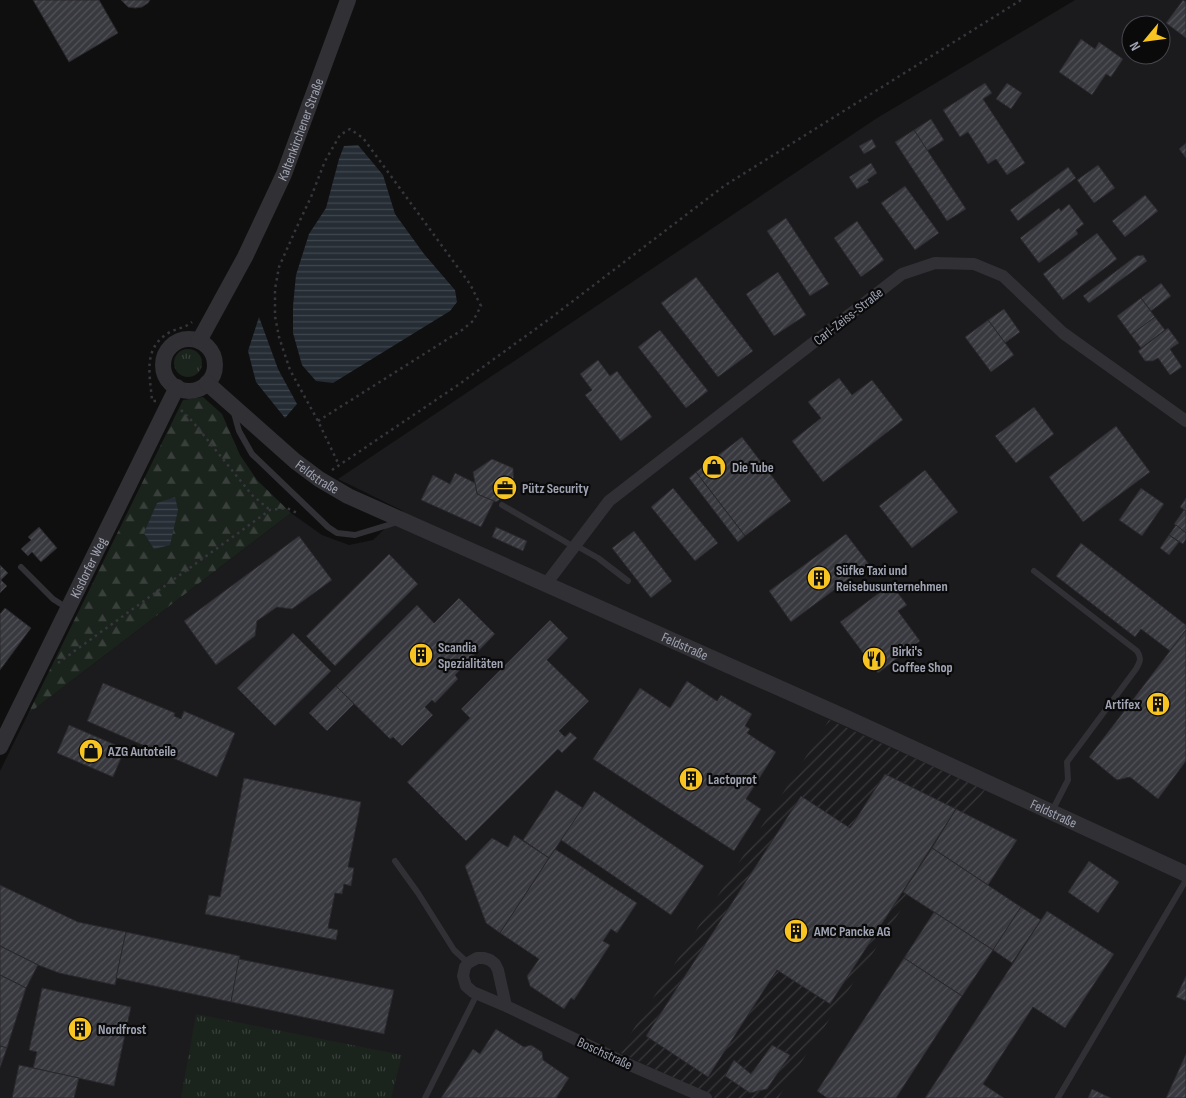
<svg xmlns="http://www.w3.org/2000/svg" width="1186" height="1098" font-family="'Sofia Sans Condensed',sans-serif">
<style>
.built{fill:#1b1b1d;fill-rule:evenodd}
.industrial{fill:url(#industrial-furrows)}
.grass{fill:url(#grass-tufts)}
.forest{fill:url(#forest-firs)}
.water{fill:url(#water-rules)}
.building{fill:url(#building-hatch);stroke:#29292c}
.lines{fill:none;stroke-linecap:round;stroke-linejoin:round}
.path{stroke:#36373c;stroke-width:2.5;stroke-dasharray:2.5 4;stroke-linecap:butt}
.service{stroke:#303035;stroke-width:6}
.minor{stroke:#303035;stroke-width:12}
.tertiary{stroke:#303035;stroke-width:16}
.labels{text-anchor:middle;stroke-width:4.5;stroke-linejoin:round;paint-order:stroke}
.street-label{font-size:14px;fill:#9fa3b2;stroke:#0a0a0b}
.poi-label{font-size:14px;font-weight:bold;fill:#9fa3b2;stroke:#0a0a0b;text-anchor:start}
</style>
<defs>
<pattern id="industrial-furrows" width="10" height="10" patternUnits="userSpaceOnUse" patternTransform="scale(1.25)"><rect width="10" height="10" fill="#1b1b1d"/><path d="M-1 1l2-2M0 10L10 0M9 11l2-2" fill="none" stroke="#39393b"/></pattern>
<pattern id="grass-tufts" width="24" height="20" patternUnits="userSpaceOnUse" patternTransform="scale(1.25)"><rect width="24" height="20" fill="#1b231d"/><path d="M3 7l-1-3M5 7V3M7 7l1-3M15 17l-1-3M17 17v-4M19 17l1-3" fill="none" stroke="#39403b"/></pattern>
<pattern id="forest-firs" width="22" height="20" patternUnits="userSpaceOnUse" patternTransform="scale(1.25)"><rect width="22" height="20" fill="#1b231d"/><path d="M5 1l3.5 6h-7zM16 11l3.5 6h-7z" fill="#39403b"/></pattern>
<pattern id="water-rules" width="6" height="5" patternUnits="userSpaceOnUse" patternTransform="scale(1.25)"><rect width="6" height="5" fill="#252c34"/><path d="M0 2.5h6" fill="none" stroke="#41474f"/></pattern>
<pattern id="building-hatch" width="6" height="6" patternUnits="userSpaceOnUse" patternTransform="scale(1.25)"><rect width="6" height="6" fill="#38393e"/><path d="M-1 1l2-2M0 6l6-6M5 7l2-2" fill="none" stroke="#525258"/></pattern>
</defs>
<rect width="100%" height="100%" fill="#0f0f10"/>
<!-- built -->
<path class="built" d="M1075,0H1186V1098H0V771L28,714L291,513L322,535L349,545L373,540L403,511L338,479L877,118ZM1131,25H1161V55H1131Z"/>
<!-- industrial -->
<polygon class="industrial" points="829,720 985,790 912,893 778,1098 715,1098 619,1052"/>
<!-- grass -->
<g class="grass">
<circle cx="188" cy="363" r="14"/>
<polygon points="196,1014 402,1055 391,1098 181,1098"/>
</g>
<!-- forest -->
<polygon class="forest" points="203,397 222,414 240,455 257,480 291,513 28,714 183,400"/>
<!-- water -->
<g class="water">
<polygon points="358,145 383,175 395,214 424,254 455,290 457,302 450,311 333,383 316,381 302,365 293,333 293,306 296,275 309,234 326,208 339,159 344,146"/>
<polygon points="259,317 278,369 297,404 285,418 256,382 248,351"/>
<polygon points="175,497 178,510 170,545 154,549 144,533 157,503"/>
</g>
<!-- building -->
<g class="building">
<polygon points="33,0 99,0 118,33 69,62"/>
<polygon points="121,0 150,0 148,3 142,7 135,8 128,7"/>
<polygon points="1183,0 1186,2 1186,38 1166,23"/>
<polygon points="1081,39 1095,49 1099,42 1123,59 1111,77 1106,74 1092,95 1059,72"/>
<polygon points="985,83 992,93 983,99 1025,163 1007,175 996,159 988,164 968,132 960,137 943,110"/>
<polygon points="1007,83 1022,93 1011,109 996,99"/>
<polygon points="931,119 944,140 927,151 914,130"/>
<polygon points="914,130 966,209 947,221 895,142"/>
<polygon points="872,139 876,147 864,154 859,146"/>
<polygon points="1186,143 1186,158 1179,149"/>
<polygon points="871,163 877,173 867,180 869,182 857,189 849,177"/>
<polygon points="1098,165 1115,188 1094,203 1077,180"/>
<polygon points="1068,167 1076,178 1018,221 1010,210"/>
<polygon points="905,186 939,233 915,250 881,203"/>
<polygon points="1145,195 1158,211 1125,237 1112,221"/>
<polygon points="1069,204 1084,224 1076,230 1078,234 1039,263 1020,238 1059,208 1061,211"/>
<polygon points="786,218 829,284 810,296 767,231"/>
<polygon points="857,221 884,260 861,277 834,238"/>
<polygon points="1097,233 1117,259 1063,300 1043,274"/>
<polygon points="1143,255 1147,261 1089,303 1083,296 1136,256"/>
<polygon points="778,272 806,315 774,336 746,294"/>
<polygon points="696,277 753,351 718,377 661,303"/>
<polygon points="1161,283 1171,296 1151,311 1141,298"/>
<polygon points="1141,298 1155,317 1131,335 1117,316"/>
<polygon points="1004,309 1020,332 1005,343 988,320"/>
<polygon points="1155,317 1165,330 1141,348 1131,335"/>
<polygon points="988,320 1014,355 991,372 965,337"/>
<polygon points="1168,328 1179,343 1170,349 1182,367 1170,375 1158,358 1153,361 1145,361 1138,351"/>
<polygon points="660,330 708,391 686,408 638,347"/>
<polygon points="598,360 610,376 617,371 652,417 621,441 585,395 592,390 580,374"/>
<polygon points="839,378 852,395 872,380 903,420 823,482 792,441 821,418 808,402"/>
<polygon points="1034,407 1054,434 1016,463 995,436"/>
<polygon points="1116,426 1150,472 1083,522 1049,477"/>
<polygon points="742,437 791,501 745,536 696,472"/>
<polygon points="492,459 513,468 514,490 496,502 477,494 473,472"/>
<polygon points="925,470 958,512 912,548 879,506"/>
<polygon points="696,472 745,536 738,542 689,478"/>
<polygon points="455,473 475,483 477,494 494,501 481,527 421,500 433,475 450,484"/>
<polygon points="673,488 718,543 695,561 651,507"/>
<polygon points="1141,488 1164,504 1142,536 1119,520"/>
<polygon points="1186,498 1186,511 1180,507"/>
<polygon points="1184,510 1186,511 1186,533 1174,524"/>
<polygon points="1176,525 1186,533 1186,539 1183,544 1169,535"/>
<polygon points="39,527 57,548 41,562 32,552 28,556 21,549 31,540 28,537"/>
<polygon points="496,527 527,541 523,551 492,537"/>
<polygon points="634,531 672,581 651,598 612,548"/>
<polygon points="846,534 869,564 791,622 769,591"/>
<polygon points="1169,535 1179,542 1169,555 1160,548"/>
<polygon points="299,536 332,580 292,609 277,607 257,621 255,636 216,665 184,621"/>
<polygon points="1081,543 1186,625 1186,630 1170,651 1141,629 1135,637 1056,576"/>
<polygon points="389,554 418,584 335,666 306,636"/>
<polygon points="0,565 8,573 1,580 7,586 0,593"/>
<polygon points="891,584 907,605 898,611 920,641 878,673 840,622"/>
<polygon points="459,598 495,634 455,675 458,679 435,703 432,700 425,707 433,715 402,746 393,737 390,739 336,686 417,605 434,623"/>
<polygon points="5,608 31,628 0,670 0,614"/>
<polygon points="550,620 568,638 547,660 589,701 559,731 565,737 570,732 577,738 562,753 558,749 466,841 407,782 470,718 461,709"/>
<polygon points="1186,630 1186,761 1158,799 1130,777 1117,780 1089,757"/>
<polygon points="293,633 331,671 275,726 237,688"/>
<polygon points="687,681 717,701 721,695 752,714 745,726 750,729 747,733 776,752 746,799 761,809 734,851 593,759 640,688 670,708"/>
<polygon points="103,683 175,713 174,716 181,719 184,711 235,733 217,777 168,756 169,753 162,750 161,753 87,721"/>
<polygon points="336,686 354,704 327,731 309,713"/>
<polygon points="69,725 125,749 113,777 57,753"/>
<polygon points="885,774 956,809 830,1004 777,970 708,1077 646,1036 801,796 850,828"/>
<polygon points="244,778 361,802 348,867 354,868 351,886 344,884 342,894 335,893 328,928 338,930 336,940 205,914 209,895 220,897"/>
<polygon points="556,790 583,808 549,858 523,840"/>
<polygon points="594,791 704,866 671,915 561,840"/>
<polygon points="956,809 1017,840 988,885 932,848"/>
<polygon points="514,835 549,858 500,933 486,923 465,866 492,838 508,847"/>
<polygon points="932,848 1021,907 993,950 903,892"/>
<polygon points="555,849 637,903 617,933 611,929 603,941 610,945 574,1000 571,998 564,1009 530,986 527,976 539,959 500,933"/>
<polygon points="1089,861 1119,882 1098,913 1068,892"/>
<polygon points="0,885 78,922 126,932 115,985 59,973 38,965 0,946"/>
<polygon points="1021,907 1041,920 1012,963 993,950"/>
<polygon points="1047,911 1114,954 1065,1028 1033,1007 983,1084 1004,1098 925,1098"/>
<polygon points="934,912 993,950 962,996 904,958"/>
<polygon points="126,932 240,956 231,1002 116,978"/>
<polygon points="0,946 38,965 26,988 0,975"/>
<polygon points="904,958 962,996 896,1098 827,1098 817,1091"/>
<polygon points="239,959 394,990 384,1034 231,1002"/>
<polygon points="0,975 26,988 7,1048 0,1046"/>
<polygon points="1186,976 1186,1001 1176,997"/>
<polygon points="42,988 131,1007 114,1086 33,1068 37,1052 29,1050"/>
<polygon points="496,1029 524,1047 531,1045 542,1052 543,1060 569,1078 556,1098 441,1098 473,1049 480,1054"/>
<polygon points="772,1045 790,1055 767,1089 750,1093 725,1076 734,1060 751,1074"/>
<polygon points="0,1046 7,1048 0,1068"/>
<polygon points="1186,1054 1186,1098 1166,1098"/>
<polygon points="19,1065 79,1078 74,1098 12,1098"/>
<polygon points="1092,1089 1111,1098 1088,1098"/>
</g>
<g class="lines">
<!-- path -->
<g class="path">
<path d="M156,401H152C150,374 142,348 170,332C178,328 185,328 192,322"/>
<polyline points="181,410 193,422 252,495 270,510"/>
<polyline points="318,421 462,330 473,321 481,306 470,284 363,138 350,129 340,135 325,161 311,197 295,231 279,267 275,289 275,316 279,337 290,370 318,421 339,465"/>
<polyline points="332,470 458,385 548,320 724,186 1021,0"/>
<polyline points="58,663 270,510 287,508 299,514"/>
</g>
<!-- service -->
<g class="service">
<polyline points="234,413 239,431 252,454 328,527 337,533 355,535 398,522"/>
<polyline points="502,505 559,538 574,547"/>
<polyline points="575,545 598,558 628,581"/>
<polyline points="21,567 53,599 67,608"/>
<path d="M1034,571L1137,651C1142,658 1140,662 1136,669L1067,762L1068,780L1052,811"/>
<polyline points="395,861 418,893 454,950 468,963"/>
<polyline points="425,1098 477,994"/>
<polyline points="1058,1098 1186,880"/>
</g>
<!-- minor -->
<g class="minor">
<polyline points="546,584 609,501 902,274 935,263 974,264 1003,276 1063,333 1186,421"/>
<polyline points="506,1006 498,970 495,964 490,960 484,958 477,958 468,963 465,967 463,976 466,986 473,992 506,1006 623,1062 706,1098"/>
</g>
<!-- tertiary -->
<g class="tertiary">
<circle cx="189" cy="365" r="26"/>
<path id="s1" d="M199,341L245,257L284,174L348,0"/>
<path id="s2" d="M207,383L295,461L319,479L348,496L849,719L1186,874"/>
<path id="s3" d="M0,747L177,387"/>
</g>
</g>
<!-- icons -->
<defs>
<g id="shop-disc" transform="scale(1.25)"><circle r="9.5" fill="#f7c421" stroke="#0a0a0b"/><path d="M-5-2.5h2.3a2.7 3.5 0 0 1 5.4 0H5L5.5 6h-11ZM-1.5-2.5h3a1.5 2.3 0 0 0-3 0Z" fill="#111"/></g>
<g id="office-disc" transform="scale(1.25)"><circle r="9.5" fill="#f7c421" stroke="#0a0a0b"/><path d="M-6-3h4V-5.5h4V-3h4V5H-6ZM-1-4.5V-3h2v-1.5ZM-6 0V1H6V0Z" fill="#111"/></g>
<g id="building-disc" transform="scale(1.25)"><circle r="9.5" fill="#f7c421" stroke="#0a0a0b"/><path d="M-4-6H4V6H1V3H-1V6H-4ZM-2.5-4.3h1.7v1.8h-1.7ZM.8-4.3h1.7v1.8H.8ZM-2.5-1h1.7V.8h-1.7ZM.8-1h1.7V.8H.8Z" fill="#111"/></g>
<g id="restaurant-disc" transform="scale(1.25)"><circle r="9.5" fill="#f7c421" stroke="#0a0a0b"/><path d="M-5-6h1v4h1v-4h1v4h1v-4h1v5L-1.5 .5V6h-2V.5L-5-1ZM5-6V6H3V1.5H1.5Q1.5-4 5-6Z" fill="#111"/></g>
</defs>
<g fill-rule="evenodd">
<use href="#shop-disc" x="714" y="467"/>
<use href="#office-disc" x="505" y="488"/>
<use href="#building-disc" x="819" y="578"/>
<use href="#building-disc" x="421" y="655"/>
<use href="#restaurant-disc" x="874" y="659"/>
<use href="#building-disc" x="1158" y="704"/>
<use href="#shop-disc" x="91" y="751"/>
<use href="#building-disc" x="691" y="779"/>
<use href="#building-disc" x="796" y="931"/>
<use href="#building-disc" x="80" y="1029"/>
</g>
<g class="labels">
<!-- street labels -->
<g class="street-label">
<text dy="5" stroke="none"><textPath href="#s1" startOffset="235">Kaltenkirchener Straße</textPath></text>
<text transform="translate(848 316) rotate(-38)" y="5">Carl-Zeiss-Straße</text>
<text dy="5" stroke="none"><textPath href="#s2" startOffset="145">Feldstraße</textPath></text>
<text dy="5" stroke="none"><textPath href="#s3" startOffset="200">Kisdorfer Weg</textPath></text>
<text dy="5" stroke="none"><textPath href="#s2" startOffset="550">Feldstraße</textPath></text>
<text dy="5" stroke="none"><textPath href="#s2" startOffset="955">Feldstraße</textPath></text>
<text transform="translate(605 1053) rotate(25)" y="5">Boschstraße</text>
</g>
<!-- poi labels -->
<g class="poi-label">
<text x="732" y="472">Die Tube</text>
<text x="522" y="493">Pütz Security</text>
<text x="836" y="575">Süfke Taxi und<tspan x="836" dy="16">Reisebusunternehmen</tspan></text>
<text x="438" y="652">Scandia<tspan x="438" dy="16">Spezialitäten</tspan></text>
<text x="892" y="656">Birki's<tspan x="892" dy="16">Coffee Shop</tspan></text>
<text x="1140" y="709" text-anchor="end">Artifex</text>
<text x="108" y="756">AZG Autoteile</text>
<text x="708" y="784">Lactoprot</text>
<text x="814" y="936">AMC Pancke AG</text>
<text x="98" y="1034">Nordfrost</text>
</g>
</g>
<!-- north arrow -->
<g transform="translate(1146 40) rotate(241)"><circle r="24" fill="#0a0a0b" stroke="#46474e"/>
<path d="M0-4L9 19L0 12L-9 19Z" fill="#f7c421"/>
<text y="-8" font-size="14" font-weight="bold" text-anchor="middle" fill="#9fa3b2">N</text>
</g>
</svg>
